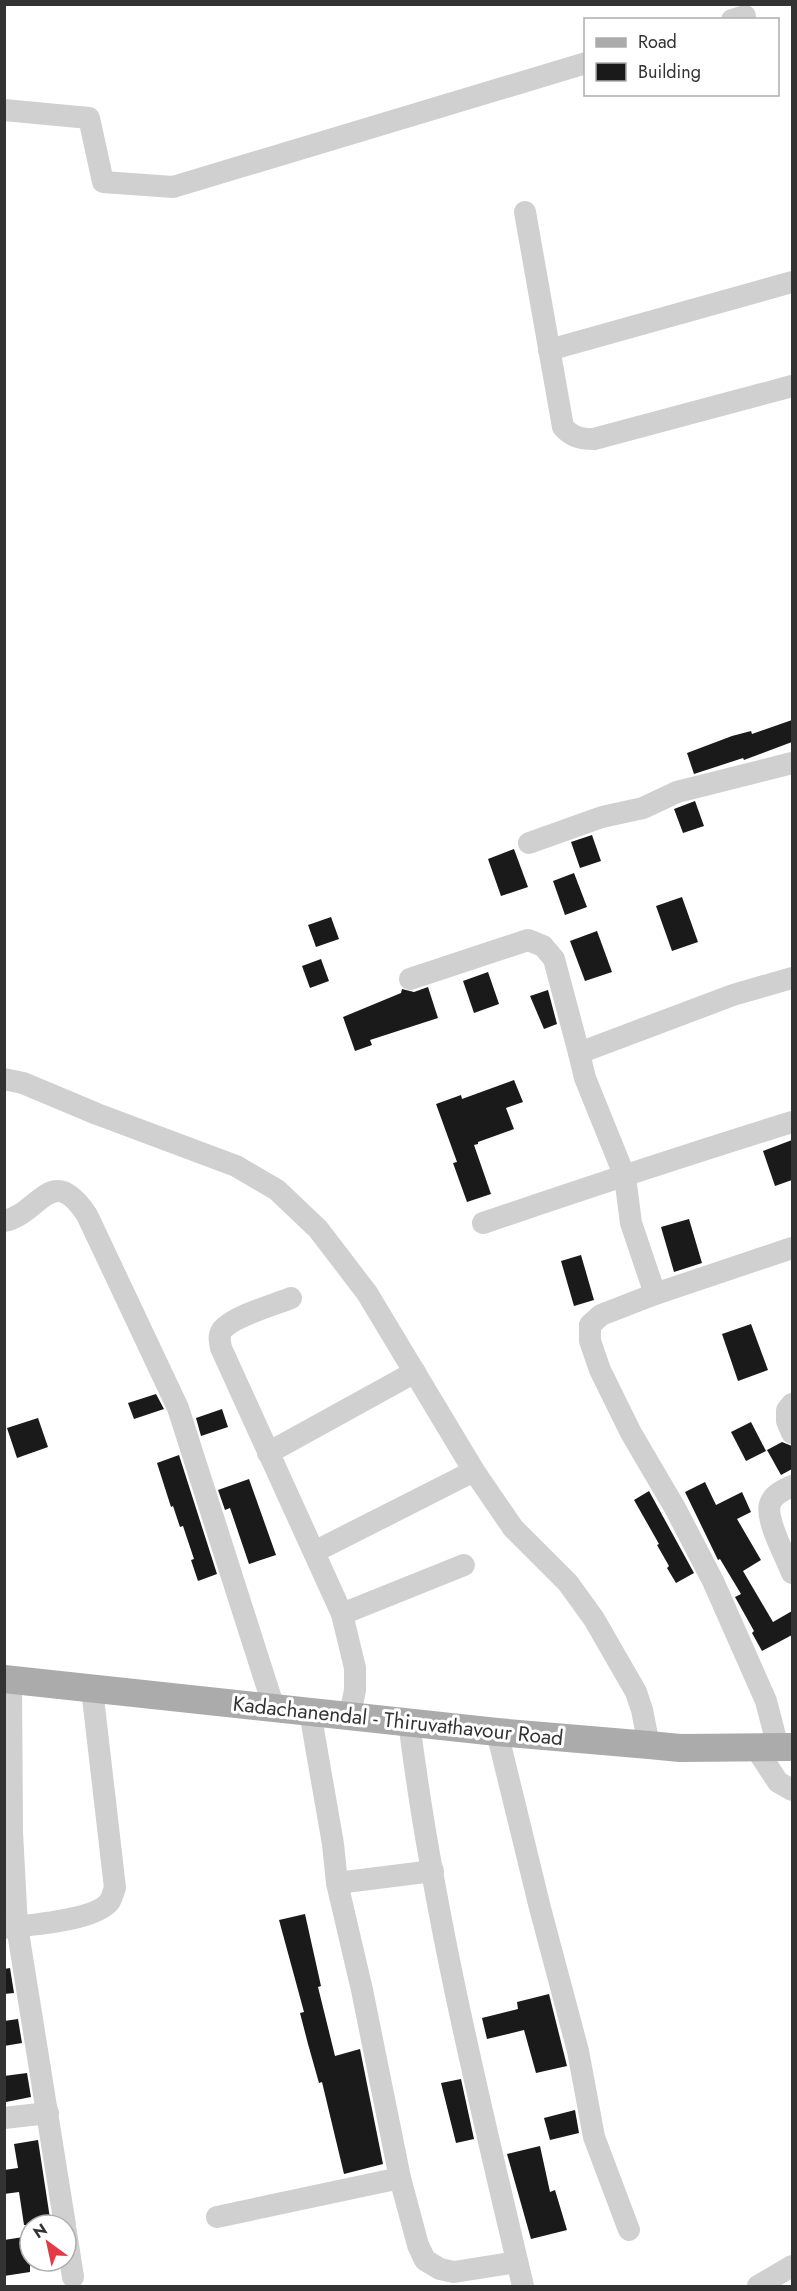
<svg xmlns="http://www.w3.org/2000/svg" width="797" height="2291" font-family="Jost,sans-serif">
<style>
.building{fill:#1a1a1a}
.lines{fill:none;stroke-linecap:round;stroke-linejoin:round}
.minor{stroke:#d0d0d0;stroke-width:22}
.major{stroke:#ababab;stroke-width:28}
.labels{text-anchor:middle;stroke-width:6;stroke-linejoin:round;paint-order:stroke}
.street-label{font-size:21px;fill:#333;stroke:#fff}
</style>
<rect width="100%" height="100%" fill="#fff"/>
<!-- building -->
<g class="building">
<polygon points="792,720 792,742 744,760 743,758 694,774 687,753 732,736 751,731 752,734"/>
<polygon points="695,801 704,826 683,833 674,809"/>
<polygon points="592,835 601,861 580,868 571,842"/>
<polygon points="514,849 528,887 501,896 488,859"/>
<polygon points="574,873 587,907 565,915 553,881"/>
<polygon points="682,897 698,942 672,951 656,906"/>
<polygon points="331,917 339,939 316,947 308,925"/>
<polygon points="597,931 612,972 585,981 570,941"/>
<polygon points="321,959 329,981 310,988 302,966"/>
<polygon points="488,972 499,1004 474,1013 463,981"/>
<polygon points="428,987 438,1018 370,1040 372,1045 355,1051 343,1017 401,993 402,989 414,992"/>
<polygon points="548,990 557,1024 544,1029 530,996"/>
<polygon points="514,1080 523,1102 506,1108 514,1129 478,1142 478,1144 474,1145 491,1194 467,1202 453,1163 457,1162 436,1104 461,1095 462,1099"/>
<polygon points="792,1140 792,1180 775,1186 763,1151"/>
<polygon points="689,1219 702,1263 674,1272 661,1227"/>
<polygon points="581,1255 594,1300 574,1306 561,1261"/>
<polygon points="751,1324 768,1370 738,1381 722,1334"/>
<polygon points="156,1394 164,1409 134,1419 128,1403"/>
<polygon points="222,1409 228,1427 201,1436 196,1418"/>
<polygon points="38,1418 48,1447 17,1458 7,1428"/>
<polygon points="751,1422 766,1451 746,1461 731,1432"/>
<polygon points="782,1442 792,1446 792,1469 781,1475 767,1450"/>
<polygon points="179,1455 217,1574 198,1581 191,1560 194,1559 183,1526 180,1527 173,1506 171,1507 157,1463"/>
<polygon points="249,1479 276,1555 249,1564 230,1508 225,1510 218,1490"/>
<polygon points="705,1482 716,1505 742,1492 751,1512 737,1519 761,1560 743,1571 773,1622 792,1611 792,1635 762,1651 752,1633 754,1631 735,1597 741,1594 720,1559 718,1560 685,1492"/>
<polygon points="649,1491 694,1573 676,1583 667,1568 669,1566 657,1545 659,1544 634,1500"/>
<polygon points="305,1914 321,1986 318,1987 335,2056 360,2049 383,2164 344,2174 322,2082 319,2083 308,2044 300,2013 304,2012 279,1920"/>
<polygon points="10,1968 14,1993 4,1994 4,1969"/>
<polygon points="549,1994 567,2066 536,2073 524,2030 487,2039 482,2018 518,2009 517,2002"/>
<polygon points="18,2019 22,2043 4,2046 4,2021"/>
<polygon points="27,2073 31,2097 6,2102 4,2076"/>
<polygon points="461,2079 474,2139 456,2143 441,2083"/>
<polygon points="575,2110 579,2133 550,2140 544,2118"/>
<polygon points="38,2140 51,2225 24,2225 19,2192 4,2194 4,2170 18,2168 14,2144"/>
<polygon points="540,2146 550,2192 555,2190 567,2230 531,2239 507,2154"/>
<polygon points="30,2236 30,2272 4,2276 4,2240"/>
</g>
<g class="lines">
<!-- minor -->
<g class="minor">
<polyline points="732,20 745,16"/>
<polyline points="4,110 89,118 103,182 173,187 586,63"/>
<path d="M525,212L563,427C572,437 580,439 594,439L792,386"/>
<polyline points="549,350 792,282"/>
<polyline points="529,843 602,817 643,808 677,792 792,763"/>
<polyline points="410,979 528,940 543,946 554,959 579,1053"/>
<polyline points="4,1079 23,1083 97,1114 236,1166 277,1190 318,1229 367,1293 474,1471 513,1528 568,1583 594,1619 636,1692 642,1710 649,1745"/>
<path d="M4,1221C40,1214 51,1161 87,1215L178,1408L274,1708"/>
<path d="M483,1223C586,1188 689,1154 792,1122"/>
<polyline points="655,1294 631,1223 625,1177 585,1078 579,1053 733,995 792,978"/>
<path d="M291,1298C274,1305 233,1316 222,1330C218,1336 220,1342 221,1348L342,1614L355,1668V1690L350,1715"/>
<polyline points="792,1404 787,1410 787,1421 792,1433"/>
<polyline points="268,1453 415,1372"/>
<path d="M792,1486C784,1490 773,1494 770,1504C765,1520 786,1557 792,1573"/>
<polyline points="314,1552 474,1471"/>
<polyline points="342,1614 464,1565"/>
<polyline points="11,1680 12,1832 17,1926 65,2225"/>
<polyline points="310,1712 333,1844 337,1883"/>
<path d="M409,1722C433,1913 479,2100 523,2286"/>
<polyline points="497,1732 540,1908 578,2051 594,2137 629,2230"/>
<polyline points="755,1747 778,1782 792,1790"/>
<polyline points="778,1747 766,1701 713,1581 675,1508 631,1433 600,1370 590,1341 590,1325 601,1315 655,1294 792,1248"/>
<polyline points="433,1871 337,1883 362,1990 400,2178 418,2245 425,2260 440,2269 454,2272 517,2262"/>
<path d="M4,1928C28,1925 96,1921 110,1901C112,1898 113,1892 115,1888L92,1689"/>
<polyline points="4,2118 48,2113"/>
<polyline points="217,2217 400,2178"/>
<polyline points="66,2232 73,2277"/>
<polyline points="758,2286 792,2266"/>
</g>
<!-- major -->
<polyline class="major" points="4,1679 497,1732 649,1745 680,1748 792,1747"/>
</g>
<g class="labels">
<!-- street labels -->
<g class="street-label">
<text transform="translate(398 1721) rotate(6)" y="7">Kadachanendal - Thiruvathavour Road</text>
</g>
</g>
<!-- border -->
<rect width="797" height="2291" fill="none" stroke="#333333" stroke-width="12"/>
<!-- legend -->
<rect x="584" y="18" width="195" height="78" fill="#ffffff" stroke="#adadad" stroke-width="1.5"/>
<rect x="596" y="38" width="30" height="9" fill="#ababab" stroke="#adadad" stroke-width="1.5"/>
<text x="638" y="48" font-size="18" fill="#333333">Road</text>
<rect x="596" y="63" width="30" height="18" fill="#1a1a1a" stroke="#adadad" stroke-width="1.5"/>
<text x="638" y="78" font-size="18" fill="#333333">Building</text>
<!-- north arrow -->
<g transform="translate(48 2243) rotate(327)"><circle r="28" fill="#ffffff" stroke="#adadad" stroke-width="1.5"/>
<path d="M0-4.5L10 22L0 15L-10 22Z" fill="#e63946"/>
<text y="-9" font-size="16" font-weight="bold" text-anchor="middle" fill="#333333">N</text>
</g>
</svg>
